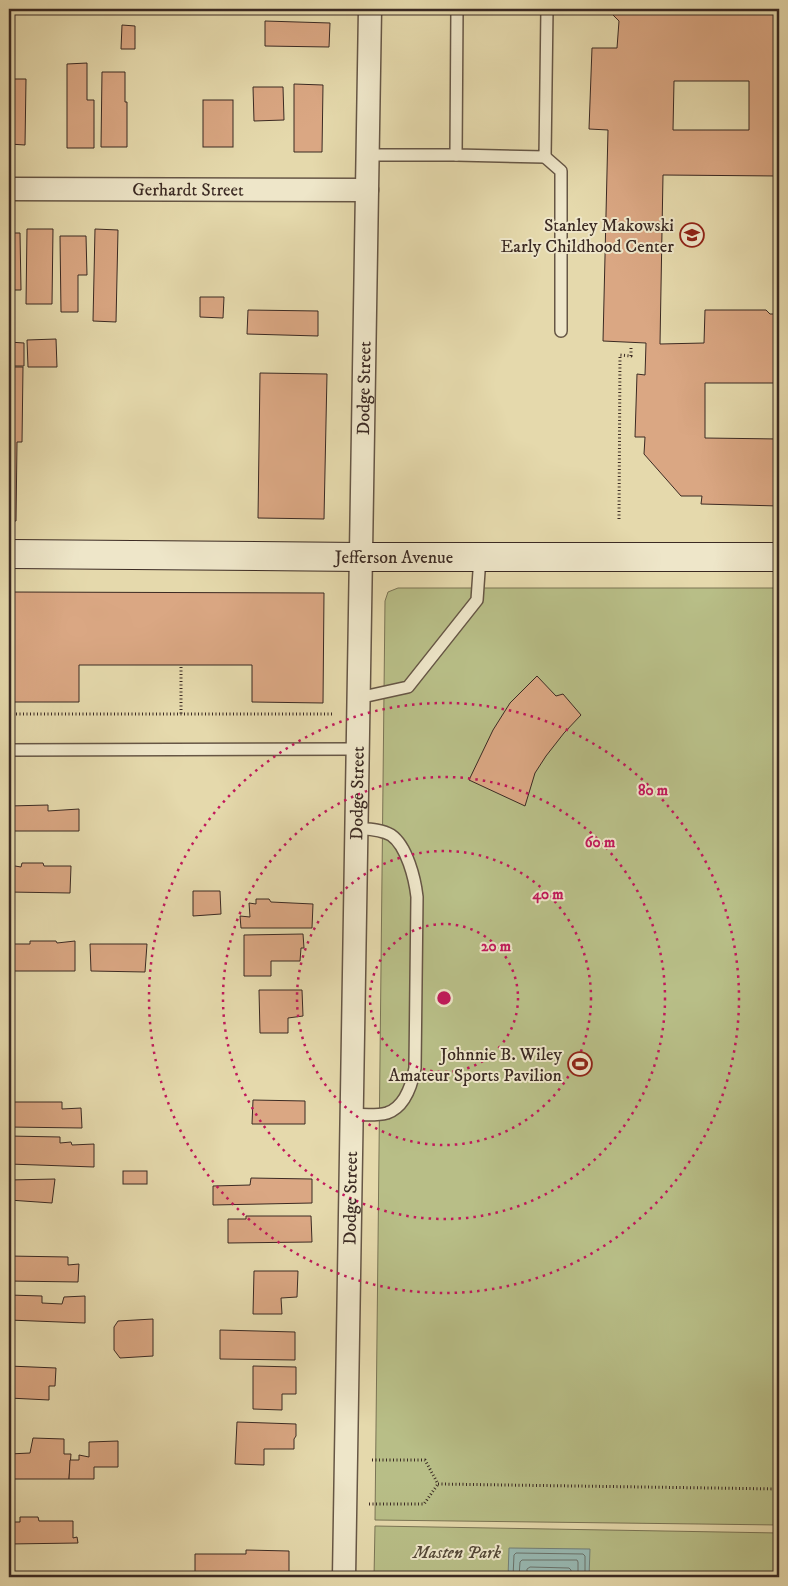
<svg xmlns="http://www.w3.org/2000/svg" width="788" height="1586" font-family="'IM FELL DW Pica',serif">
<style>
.green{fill:#b8be87;stroke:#7a7455}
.water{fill:#98b9b3;stroke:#738079}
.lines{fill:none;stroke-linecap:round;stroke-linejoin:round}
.shore{stroke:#6a726b;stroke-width:1}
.building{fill:#daa783;stroke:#3b2a23;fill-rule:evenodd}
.lane-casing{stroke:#665645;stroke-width:14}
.street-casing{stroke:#665645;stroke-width:25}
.secondary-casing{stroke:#3b2a23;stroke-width:30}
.path{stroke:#3b2a23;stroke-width:3;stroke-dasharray:1 2.5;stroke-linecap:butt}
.lane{stroke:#eee6c9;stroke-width:11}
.street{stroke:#eee6c9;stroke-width:22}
.secondary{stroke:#eee6c9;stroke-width:28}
.ring{fill:none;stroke:#c2185b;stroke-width:2.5;stroke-dasharray:2.5 5}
.labels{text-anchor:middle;stroke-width:4;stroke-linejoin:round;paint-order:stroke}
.street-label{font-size:18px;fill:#3b2a23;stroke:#eee6c9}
.poi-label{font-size:18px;fill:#3b2a23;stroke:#eee6c9;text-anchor:end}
.park-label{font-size:18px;font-style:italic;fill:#544837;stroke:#eee6c9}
.centre{fill:#c2185b;stroke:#eee6c9;stroke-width:2.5}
.ring-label{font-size:15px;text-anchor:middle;font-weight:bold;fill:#c2185b;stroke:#eee6c9;stroke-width:4;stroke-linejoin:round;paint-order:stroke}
</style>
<rect width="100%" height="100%" fill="#e5d9ac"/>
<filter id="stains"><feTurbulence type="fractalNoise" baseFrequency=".004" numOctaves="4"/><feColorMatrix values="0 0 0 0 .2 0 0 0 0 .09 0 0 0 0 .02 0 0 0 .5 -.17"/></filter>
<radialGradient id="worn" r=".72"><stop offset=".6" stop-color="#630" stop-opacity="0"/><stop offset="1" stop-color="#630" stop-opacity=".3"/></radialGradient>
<!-- green -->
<g class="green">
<polygon points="398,588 779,588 779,1525 375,1520 385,601 388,592"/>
<polygon points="375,1526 779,1533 779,1577 374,1577"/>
</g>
<!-- water -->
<polygon class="water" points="509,1548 590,1549 589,1577 508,1577"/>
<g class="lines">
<!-- shore -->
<g class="shore">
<polyline points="513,1577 514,1555 516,1553 583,1554 585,1556 585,1577"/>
<polyline points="519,1577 520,1562 522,1560 577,1560 578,1562 578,1577"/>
<polyline points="527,1577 527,1569 530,1567 569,1568 571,1570 571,1577"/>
</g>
</g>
<!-- building -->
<g class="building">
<path d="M607,9H779V188L778,176L663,175L660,344L704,343L705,310H766L770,314H779V383H705V438L779,439V506L701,504L702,496H681L644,454L645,437H635L637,374L645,375L646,343L603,341L608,130L589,129L592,48H617L619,21ZM674,81H749V130H673Z"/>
<polygon points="265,21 330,23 329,47 265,46"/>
<polygon points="122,25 135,26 135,49 121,49"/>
<polygon points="87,63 87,100 94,100 94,148 67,148 67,64"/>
<polygon points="102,72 125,72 125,102 127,102 127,147 101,147"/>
<polygon points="9,79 26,79 25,145 9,144"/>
<polygon points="294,84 323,85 322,152 294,152"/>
<polygon points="253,87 283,87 284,120 254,121"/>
<rect x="203" y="100" width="30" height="47"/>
<polygon points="27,229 53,229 52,304 26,304"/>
<polygon points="95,229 118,230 116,322 93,321"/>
<polygon points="9,233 20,233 21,290 9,290"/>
<polygon points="60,236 86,236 87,275 78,275 78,312 61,312"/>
<polygon points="200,297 224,297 223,318 200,317"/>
<polygon points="248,310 318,311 318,336 247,334"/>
<polygon points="56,339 57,367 28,367 27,340"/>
<polygon points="9,342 24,343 24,366 9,366"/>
<polygon points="9,367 23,367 22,442 17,442 16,521 9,521"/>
<polygon points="260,373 327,374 324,519 258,518"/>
<polygon points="9,592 324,593 323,703 252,702 252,665 79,665 79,702 9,702"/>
<polygon points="537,676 556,696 563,694 581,715 564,733 546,756 535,773 525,806 469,780 493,730 510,703"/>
<polygon points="48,805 48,811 79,809 79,831 9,831 9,806"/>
<polygon points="22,863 43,863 44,866 71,866 70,893 9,892 9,865 21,867"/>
<polygon points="193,891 220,891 221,914 193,916"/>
<polygon points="256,899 269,899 271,902 313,904 312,928 241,928 240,916 250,917 249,903 256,904"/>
<polygon points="303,934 304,948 301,948 300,961 271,961 271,976 244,976 244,935"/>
<polygon points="30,941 56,941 57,943 75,941 75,971 9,971 9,944 30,944"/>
<polygon points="90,944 147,944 145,972 91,971"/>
<polygon points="259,990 302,990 303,1016 288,1018 288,1033 260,1033"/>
<polygon points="253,1100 305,1101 305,1124 252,1124"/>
<polygon points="9,1102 62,1102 62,1109 81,1108 82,1128 9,1127"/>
<polygon points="9,1136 60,1137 60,1143 71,1142 72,1145 94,1144 94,1167 9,1164"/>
<rect x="123" y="1171" width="24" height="13"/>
<polygon points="251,1178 312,1179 312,1203 213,1205 213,1186 250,1185"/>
<polygon points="55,1179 52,1203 9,1200 9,1180"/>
<polygon points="246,1216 311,1216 312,1242 228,1243 228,1219 246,1219"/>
<polygon points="9,1256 68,1257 68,1265 79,1264 78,1282 9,1281"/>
<polygon points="254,1271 298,1271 297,1297 281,1298 282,1314 253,1314"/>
<polygon points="9,1295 42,1296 42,1303 62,1304 64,1297 85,1296 85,1323 9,1320"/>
<polygon points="153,1319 153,1356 120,1358 114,1350 114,1327 118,1321"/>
<polygon points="220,1330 295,1332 295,1360 220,1359"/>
<polygon points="9,1366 56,1368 55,1386 49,1386 49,1400 9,1398"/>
<polygon points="253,1366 296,1367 296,1394 282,1394 282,1410 253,1409"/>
<polygon points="237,1422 296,1424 296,1436 294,1439 294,1449 264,1449 264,1465 235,1464"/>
<polygon points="33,1438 64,1439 64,1454 71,1454 69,1479 9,1479 9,1454 30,1453"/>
<polygon points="118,1441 118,1467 94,1467 94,1479 69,1479 70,1460 79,1460 79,1455 89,1457 89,1442"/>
<polygon points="20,1517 38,1517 39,1521 73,1521 73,1538 77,1537 78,1543 9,1544 9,1522 20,1522"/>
<polygon points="246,1550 289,1551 289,1575 195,1576 195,1554 246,1554"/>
</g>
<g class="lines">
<!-- lane casing -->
<g class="lane-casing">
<g id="lane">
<polyline points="457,9 456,155 545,157 547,9"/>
<polyline points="368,155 456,155"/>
<polyline points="545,157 561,171 561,331"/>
<polyline points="358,698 408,687 477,600 480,557"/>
<polyline points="9,750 357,749"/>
<path d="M351,1114C363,1115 376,1116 387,1113C405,1107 412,1084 415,1068L417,897C415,879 407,846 391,835C381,829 368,829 356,828"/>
</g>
</g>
<!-- street casing -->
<g class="street-casing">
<g id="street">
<path id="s1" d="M9,189L367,190"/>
<path id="s2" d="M344,1577L370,9"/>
</g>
</g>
<!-- secondary casing -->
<g class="secondary-casing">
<g id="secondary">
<path id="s3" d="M9,554L361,557H779"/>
</g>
</g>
<!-- path -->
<g class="path">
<polyline points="619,519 620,355 631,356 631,346"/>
<polyline points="181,667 181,714"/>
<polyline points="9,714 334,714"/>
<polyline points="372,1460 425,1460 438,1484"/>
<polyline points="438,1484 779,1489"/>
<polyline points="369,1504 424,1504 438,1484"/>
</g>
<!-- lane -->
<use href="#lane" class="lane"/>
<!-- street -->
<use href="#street" class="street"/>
<!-- secondary -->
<use href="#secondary" class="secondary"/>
</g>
<!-- distance rings -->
<g class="ring">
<circle cx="444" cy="998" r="74"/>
<circle cx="444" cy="998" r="147"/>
<circle cx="444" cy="998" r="221"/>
<circle cx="444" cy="998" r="295"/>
</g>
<!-- icons -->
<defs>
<g id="school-ring" transform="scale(1.25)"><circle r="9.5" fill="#eee6c9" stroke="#8f2418" stroke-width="1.5"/><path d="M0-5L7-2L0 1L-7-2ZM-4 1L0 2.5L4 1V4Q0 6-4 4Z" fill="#8f2418"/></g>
<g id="stadium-ring" transform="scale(1.25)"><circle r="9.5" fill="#eee6c9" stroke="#8f2418" stroke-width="1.5"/><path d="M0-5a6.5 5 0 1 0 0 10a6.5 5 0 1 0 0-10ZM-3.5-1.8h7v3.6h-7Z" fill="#8f2418"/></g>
</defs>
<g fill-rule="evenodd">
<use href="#school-ring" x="692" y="235"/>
<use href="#stadium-ring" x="580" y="1064"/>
</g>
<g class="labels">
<!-- street labels -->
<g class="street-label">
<text dy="6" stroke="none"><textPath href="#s1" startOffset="179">Gerhardt Street</textPath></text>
<text dy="6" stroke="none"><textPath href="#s2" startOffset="1189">Dodge Street</textPath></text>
<text dy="6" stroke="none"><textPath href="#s3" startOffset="385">Jefferson Avenue</textPath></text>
<text dy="6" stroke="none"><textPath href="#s2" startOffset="784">Dodge Street</textPath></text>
<text dy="6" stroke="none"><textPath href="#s2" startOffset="379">Dodge Street</textPath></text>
</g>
<!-- poi labels -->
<g class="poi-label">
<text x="674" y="231">Stanley Makowski<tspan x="674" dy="21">Early Childhood Center</tspan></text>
<text x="562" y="1060">Johnnie B. Wiley<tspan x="562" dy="21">Amateur Sports Pavilion</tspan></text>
</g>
<!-- park labels -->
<g class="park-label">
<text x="457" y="1558">Masten Park</text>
</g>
</g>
<circle cx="444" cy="998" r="8" class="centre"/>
<g class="ring-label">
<text x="653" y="795">80 m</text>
<text x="600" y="847">60 m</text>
<text x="548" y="899">40 m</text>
<text x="496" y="951">20 m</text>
</g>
<!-- margin -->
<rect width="788" height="1586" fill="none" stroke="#e5d9ac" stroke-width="30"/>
<rect x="10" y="10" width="768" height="1566" fill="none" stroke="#3b2a23" stroke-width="2.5"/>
<rect x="15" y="15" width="758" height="1556" fill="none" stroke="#3b2a23"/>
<rect width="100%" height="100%" filter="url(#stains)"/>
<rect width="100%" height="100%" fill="url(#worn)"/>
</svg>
